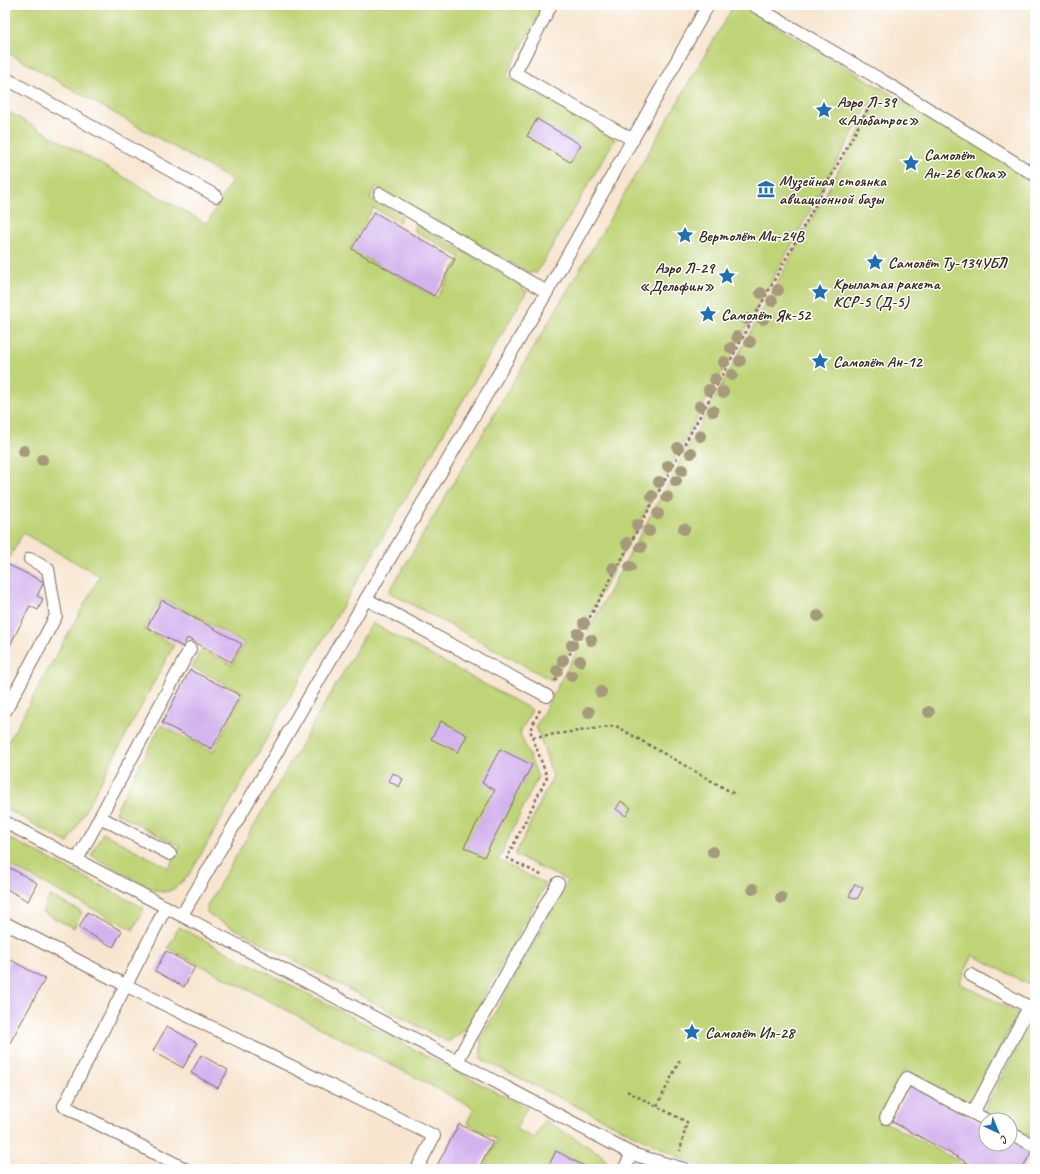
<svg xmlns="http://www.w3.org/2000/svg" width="1040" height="1174" font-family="Caveat,sans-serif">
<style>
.green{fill:#bfd477;stroke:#7d7f4a}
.building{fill:#d3b3ee}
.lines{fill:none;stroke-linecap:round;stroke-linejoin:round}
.lane-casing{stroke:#7d6b5c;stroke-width:14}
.path{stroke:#7d6b5c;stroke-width:2.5;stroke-dasharray:3 3;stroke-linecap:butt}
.lane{stroke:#fff;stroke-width:12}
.tree{fill:#a69a7c}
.labels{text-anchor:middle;stroke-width:3;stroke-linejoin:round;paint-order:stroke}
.poi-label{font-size:16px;font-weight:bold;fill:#3b2a1e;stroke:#fff;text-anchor:start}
</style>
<rect width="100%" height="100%" fill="#fff"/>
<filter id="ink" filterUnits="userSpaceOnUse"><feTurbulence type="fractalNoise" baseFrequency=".025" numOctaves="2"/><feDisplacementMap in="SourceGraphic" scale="8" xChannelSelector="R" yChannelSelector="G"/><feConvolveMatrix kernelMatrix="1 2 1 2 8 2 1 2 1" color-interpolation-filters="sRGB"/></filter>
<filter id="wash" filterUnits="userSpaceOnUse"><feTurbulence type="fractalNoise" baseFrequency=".012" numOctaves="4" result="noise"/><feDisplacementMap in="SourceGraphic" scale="16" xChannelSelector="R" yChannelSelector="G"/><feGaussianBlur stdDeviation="0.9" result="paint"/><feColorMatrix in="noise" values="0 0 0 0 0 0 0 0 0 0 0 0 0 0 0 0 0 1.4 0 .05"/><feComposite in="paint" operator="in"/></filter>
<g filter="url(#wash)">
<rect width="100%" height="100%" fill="#f7e5cf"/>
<!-- green -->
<g class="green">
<polygon points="5,5 544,5 506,76 615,139 536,274 532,271 531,274 376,187 370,198 402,216 399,222 373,208 350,249 437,298 460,257 413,230 416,224 524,286 523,289 527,291 311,660 191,872 185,879 175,888 169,891 162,892 150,888 91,855 103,833 169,868 180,847 115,812 161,725 213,752 243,693 192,667 202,649 232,665 244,643 161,598 144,629 174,645 68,843 5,808 5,748 100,576 23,533 5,566 5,110 207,224 232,180 5,51"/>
<polygon points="734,5 740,5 1035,179 1035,988 973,955 959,983 1018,1013 970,1105 905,1070 879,1119 974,1169 712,1169 691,1163 481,1059 481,1038 568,881 515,855 553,776 536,726 873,107 868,105 553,681 389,592 612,215"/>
<polygon points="372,623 532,710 520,733 538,777 498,860 546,884 466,1029 448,1042 211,916 207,912 207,906"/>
<polygon points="5,836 144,908 133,930 5,863"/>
<polygon points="50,896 82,912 74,928 42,912"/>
<path d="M179,927L527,1108L516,1129L535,1139L544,1120L599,1153C605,1158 607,1162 608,1169H590L556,1151L547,1169H485L483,1168L497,1140L467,1123L474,1108L168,948Z"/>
<polygon points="1035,1014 1035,1139 1010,1126 1010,1120 999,1120 983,1112"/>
</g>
<g id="blocks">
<!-- building -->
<g class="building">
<polygon points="537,119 581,145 570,162 527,136"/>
<polygon points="374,212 455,259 434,296 352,249"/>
<polygon points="5,563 44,582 37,596 43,599 38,610 30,606 6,653 5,652"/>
<polygon points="162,600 242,644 231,662 187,638 183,647 147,627"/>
<polygon points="190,670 240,695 212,749 162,723"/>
<polygon points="441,721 467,735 458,752 431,739"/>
<polygon points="500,749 532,765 484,857 464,847 495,790 482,783"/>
<polygon points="393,773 403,779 399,787 389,781"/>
<polygon points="621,801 631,808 626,816 616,809"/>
<polygon points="5,865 37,883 28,901 5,888"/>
<polygon points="855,884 863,888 857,899 849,896"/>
<polygon points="87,912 122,931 113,947 79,928"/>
<polygon points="166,951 195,967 184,987 155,971"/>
<polygon points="11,960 45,979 5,1052 5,970"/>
<polygon points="167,1026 197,1043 183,1068 153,1051"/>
<polygon points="201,1055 228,1070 218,1088 191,1073"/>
<polygon points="911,1085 986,1126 986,1144 1010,1144 1010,1140 1032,1151 1022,1169 979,1169 891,1121"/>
<polygon points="459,1124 493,1142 478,1169 435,1169"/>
<polygon points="556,1151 590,1169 547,1169"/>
</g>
</g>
</g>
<g filter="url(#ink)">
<use href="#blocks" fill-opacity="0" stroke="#7d6b5c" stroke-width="1"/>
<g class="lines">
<!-- lane casing -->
<g class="lane-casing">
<g id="lane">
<polyline points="551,5 515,73 633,140"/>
<polyline points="753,5 883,81 1035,175"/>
<polyline points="5,78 216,196"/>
<polyline points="380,194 547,292"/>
<polyline points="366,599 547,696"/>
<polyline points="6,710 56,616 48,569 30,559"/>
<polyline points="100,817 170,854"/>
<polyline points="5,822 632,1154 624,1169"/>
<polyline points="77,860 190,649"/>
<polyline points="166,907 64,1106 185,1169"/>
<polyline points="182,915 366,599 547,292 708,5"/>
<polyline points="5,923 125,985 434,1136 417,1169"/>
<polyline points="971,975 1029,1007 973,1113 986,1120"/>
<polyline points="457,1061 558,883"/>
<polyline points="886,1118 907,1078 973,1113"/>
<polyline points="1010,1133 1035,1146"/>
<polyline points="632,1154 684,1169"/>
</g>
</g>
<!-- path -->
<g class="path">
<polyline points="555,681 875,96"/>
<polyline points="540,710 530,730 547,777 507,858 543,876"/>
<polyline points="533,737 616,726 736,795"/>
<polyline points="627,1091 687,1122 680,1151"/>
<polyline points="657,1106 680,1060"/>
</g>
<!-- lane -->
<use href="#lane" class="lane"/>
</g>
<!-- trees -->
<g class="tree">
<circle cx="778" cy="290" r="6"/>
<circle cx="761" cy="293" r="6"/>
<circle cx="772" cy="301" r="6"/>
<circle cx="747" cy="319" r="6"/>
<circle cx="763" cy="319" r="6"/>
<circle cx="737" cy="337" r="6"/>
<circle cx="750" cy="342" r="6"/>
<circle cx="731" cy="348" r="6"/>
<circle cx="740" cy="361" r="6"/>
<circle cx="724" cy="362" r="6"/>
<circle cx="732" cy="375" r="6"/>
<circle cx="715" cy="379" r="6"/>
<circle cx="709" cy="390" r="6"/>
<circle cx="723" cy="392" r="6"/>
<circle cx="700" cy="406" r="6"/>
<circle cx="713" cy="411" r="6"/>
<circle cx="700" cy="436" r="6"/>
<circle cx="678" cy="448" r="6"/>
<circle cx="24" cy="451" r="6"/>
<circle cx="691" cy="453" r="6"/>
<circle cx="42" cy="460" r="6"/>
<circle cx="668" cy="466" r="6"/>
<circle cx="682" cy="470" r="6"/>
<circle cx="676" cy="481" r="6"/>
<circle cx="659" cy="482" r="6"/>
<circle cx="652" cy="496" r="6"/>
<circle cx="667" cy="497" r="6"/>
<circle cx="658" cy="514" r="6"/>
<circle cx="637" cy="525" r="6"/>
<circle cx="684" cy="529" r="6"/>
<circle cx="649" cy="531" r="6"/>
<circle cx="627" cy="543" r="6"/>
<circle cx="641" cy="547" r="6"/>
<circle cx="630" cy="567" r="6"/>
<circle cx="613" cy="568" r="6"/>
<circle cx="818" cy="616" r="6"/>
<circle cx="584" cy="623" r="6"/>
<circle cx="578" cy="634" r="6"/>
<circle cx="591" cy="640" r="6"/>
<circle cx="572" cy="645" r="6"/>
<circle cx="563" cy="660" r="6"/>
<circle cx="580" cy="661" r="6"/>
<circle cx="557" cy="671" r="6"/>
<circle cx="572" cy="676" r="6"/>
<circle cx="601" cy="692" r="6"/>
<circle cx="589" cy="712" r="6"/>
<circle cx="929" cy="712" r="6"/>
<circle cx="713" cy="852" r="6"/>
<circle cx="753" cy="889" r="6"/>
<circle cx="781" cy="898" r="6"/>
</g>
</g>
<!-- icons -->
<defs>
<g id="sight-bare" transform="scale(1.38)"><path d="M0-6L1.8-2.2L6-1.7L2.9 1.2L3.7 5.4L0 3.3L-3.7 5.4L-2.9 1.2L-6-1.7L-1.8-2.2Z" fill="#1f6fb2" stroke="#fff" stroke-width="2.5" paint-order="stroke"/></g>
<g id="museum-bare" transform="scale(1.38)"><path d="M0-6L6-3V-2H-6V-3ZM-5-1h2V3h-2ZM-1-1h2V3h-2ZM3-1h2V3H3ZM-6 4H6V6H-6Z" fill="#1f6fb2" stroke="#fff" stroke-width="2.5" paint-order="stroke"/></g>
</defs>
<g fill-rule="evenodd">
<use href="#sight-bare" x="824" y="110"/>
<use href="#sight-bare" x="911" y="163"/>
<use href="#museum-bare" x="766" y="189"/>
<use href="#sight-bare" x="685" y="235"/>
<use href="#sight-bare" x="875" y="262"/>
<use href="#sight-bare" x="727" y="276"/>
<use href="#sight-bare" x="820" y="292"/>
<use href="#sight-bare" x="708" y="314"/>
<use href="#sight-bare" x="820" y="361"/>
<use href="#sight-bare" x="692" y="1032"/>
</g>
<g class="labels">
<!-- poi labels -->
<g class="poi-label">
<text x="837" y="107">Аэро Л-39<tspan x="837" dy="18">«Альбатрос»</tspan></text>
<text x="924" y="160">Самолёт<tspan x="924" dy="18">Ан-26 «Ока»</tspan></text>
<text x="779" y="186">Музейная стоянка<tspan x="779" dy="18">авиационной базы</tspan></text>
<text x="698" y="241">Вертолёт Ми-24В</text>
<text x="888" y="268">Самолёт Ту-134УБЛ</text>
<text x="714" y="273" text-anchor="end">Аэро Л-29<tspan x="714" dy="18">«Дельфин»</tspan></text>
<text x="833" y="289">Крылатая ракета<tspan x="833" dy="18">КСР-5 (Д-5)</tspan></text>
<text x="721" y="320">Самолёт Як-52</text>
<text x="833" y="367">Самолёт Ан-12</text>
<text x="705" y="1038">Самолёт Ил-28</text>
</g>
</g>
<!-- margin -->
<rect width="1040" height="1174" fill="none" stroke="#fff" stroke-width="20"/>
<!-- north arrow -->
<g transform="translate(998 1132) rotate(136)"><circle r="19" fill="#ffffff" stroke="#b1aaa5"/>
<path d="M0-3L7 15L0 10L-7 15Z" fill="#1f6fb2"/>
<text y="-6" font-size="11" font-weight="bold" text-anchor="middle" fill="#3b2a1e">С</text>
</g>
</svg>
